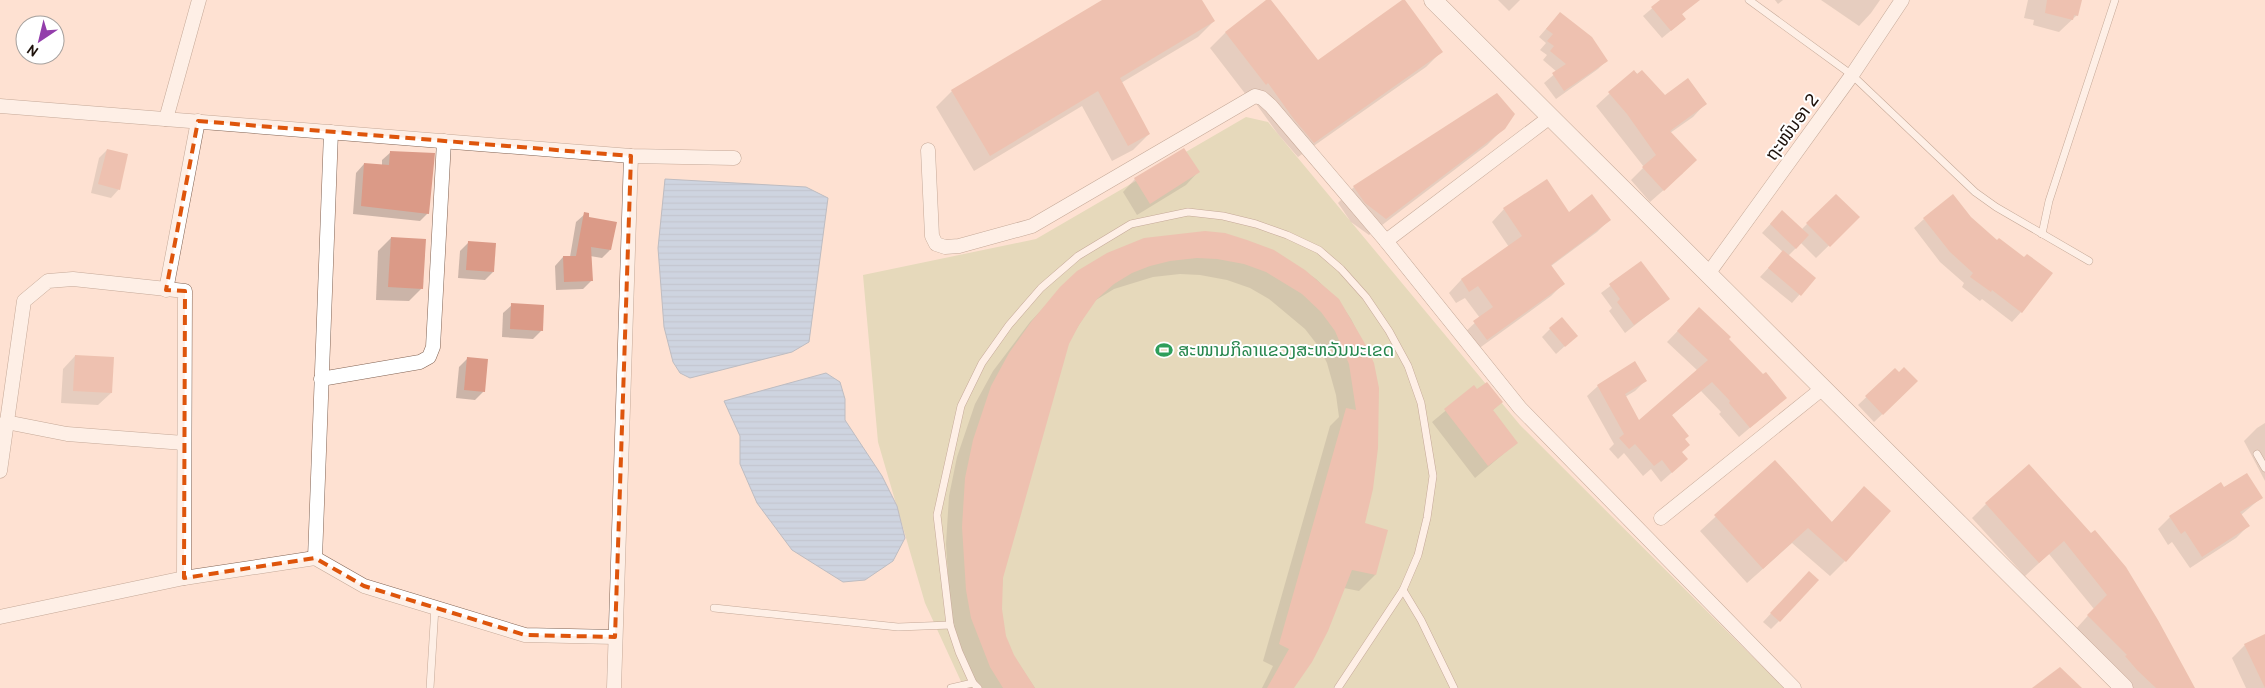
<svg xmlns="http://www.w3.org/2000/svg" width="2265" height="688" font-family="Overpass,'Noto Sans Lao',sans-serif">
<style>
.park{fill:#c9cea0}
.water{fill:url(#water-rules);stroke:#718ead}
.shadow{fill:#0003}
.building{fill:#db9a87}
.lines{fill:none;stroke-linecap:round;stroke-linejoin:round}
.service-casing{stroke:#826353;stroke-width:8}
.minor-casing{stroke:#826353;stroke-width:15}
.tertiary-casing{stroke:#826353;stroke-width:19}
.service{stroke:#fff;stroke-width:7}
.minor{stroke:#fff;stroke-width:14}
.tertiary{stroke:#fff;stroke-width:18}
.marked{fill:none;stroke:#de550c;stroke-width:4;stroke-dasharray:10 6;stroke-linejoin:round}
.labels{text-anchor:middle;stroke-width:4;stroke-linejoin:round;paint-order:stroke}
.street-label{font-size:18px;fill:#1e120b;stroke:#fff}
.leisure-label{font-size:18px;fill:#27864d;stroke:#fff;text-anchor:start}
</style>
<defs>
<pattern id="water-rules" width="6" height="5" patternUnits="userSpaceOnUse" patternTransform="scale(1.25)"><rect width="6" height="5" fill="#95c3f2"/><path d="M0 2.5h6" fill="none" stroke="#80a6ce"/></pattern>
</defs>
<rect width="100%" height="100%" fill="#fee1d2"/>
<!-- park -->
<polygon class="park" points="1246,117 1268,122 1520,425 1784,688 964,688 925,603 878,442 863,275 1036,239"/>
<!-- water -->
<g class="water">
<polygon points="665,179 806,187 828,198 809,342 792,352 690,378 680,373 673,362 664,327 658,248"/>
<polygon points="826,373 840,382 845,399 845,420 882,476 897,506 905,538 893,561 865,580 843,582 792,550 757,503 740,464 740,436 724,401"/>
</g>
<!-- shadow -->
<g class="shadow">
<polygon points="1105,0 1201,0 1214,21 1198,37 1121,83 1149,134 1133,150 1112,161 1082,106 974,171 936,107 952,91"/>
<polygon points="1268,0 1317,62 1441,52 1426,67 1298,157 1278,134 1252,98 1250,100 1210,48 1225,33"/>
<polygon points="1498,0 1520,0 1509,11"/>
<polygon points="1662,0 1685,0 1690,6 1681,15 1685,19 1662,38 1643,16"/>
<polygon points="1775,0 1783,0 1778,4"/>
<polygon points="1821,0 1880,0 1871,13 1859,26"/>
<polygon points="2028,0 2081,0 2077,15 2059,32 2033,25 2034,20 2024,18"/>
<polygon points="1552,22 1606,61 1598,69 1556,99 1544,83 1557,72 1543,60 1547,55 1540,50 1546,43 1539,37"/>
<polygon points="1634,71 1664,97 1705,104 1693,117 1670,133 1683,173 1650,202 1631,180 1644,167 1596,106"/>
<polygon points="1504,128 1487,145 1369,235 1351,222 1338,203 1354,187"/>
<polygon points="107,150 119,189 111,198 91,193 99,158"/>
<polygon points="391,152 428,213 420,221 353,214 356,173 364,164 382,166 382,160"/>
<polygon points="1198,172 1186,185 1137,215 1123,192 1135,179"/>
<polygon points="1836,195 1858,217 1816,258 1801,243 1788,256 1814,278 1792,303 1760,277 1783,252 1762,233 1774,220 1801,230"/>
<polygon points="1504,209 1568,213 1609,220 1597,232 1551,266 1563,284 1551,296 1474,352 1462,335 1480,318 1465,298 1456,303 1449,293 1461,280 1509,247 1492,222"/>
<polygon points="585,214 610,250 602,258 590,256 592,280 583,289 556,290 555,266 563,257 570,257 576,222"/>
<polygon points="1924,219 2021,312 2012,322 1982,299 1980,301 1962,287 1964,283 1940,262 1914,228"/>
<polygon points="1205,232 1288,260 1316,279 1338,300 1351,319 1373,363 1363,524 1375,575 1359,591 1344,588 1292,688 1262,688 1273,666 1263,661 1330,426 1339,417 1336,395 1327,363 1319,347 1305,329 1269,299 1250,288 1227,280 1200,275 1180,274 1153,277 1114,289 1096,300 1091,305 1068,343 1004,565 1000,609 1005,636 1013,655 1035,688 977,688 955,635 950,607 946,544 949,496 957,457 975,404 993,371 1030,322 1078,272 1144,240"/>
<polygon points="391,238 424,240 421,289 409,301 376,300 378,251"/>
<polygon points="468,243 493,272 485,280 458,278 460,251"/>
<polygon points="1641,263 1668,299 1625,333 1609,311 1612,308 1601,293"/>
<polygon points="512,305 542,330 533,339 502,337 503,313"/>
<polygon points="1699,309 1785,398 1739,437 1719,414 1721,412 1701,391 1671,416 1684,439 1681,452 1687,459 1661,482 1651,469 1643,476 1624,453 1618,459 1609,449 1614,444 1587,396 1598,386 1645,381 1635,391 1625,397 1639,422 1698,371 1667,342"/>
<polygon points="1550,329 1576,336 1556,354 1542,337"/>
<polygon points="75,356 111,393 98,405 61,403 63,369"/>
<polygon points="468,358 484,391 475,400 456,398 459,367"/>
<polygon points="1895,370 1908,390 1874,422 1858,405"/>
<polygon points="1474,387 1477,391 1501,402 1492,411 1516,443 1475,478 1432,422"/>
<polygon points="2265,423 2265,481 2244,441 2257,428"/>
<polygon points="1775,462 1831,523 1864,488 1845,561 1830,576 1792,543 1747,583 1700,531"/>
<polygon points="2224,489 2261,498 2241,515 2248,526 2236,538 2190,568 2172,542 2168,545 2158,529 2170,517"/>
<polygon points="1986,504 2091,534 2194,688 2128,688 2075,630 2094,609 2049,554 2025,576 1972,518"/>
<polygon points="1801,581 1779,621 1771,629 1763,622"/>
<polygon points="2265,636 2265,688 2246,688 2232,658 2245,645"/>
</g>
<!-- building -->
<g class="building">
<polygon points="1102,0 1202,0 1215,21 1120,78 1150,134 1128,146 1098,91 990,156 951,90"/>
<polygon points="1266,0 1271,0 1318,60 1402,0 1405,0 1443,52 1314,143 1293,118 1268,83 1266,85 1225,32"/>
<polygon points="1660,0 1700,0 1682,14 1686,19 1671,31 1651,7"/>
<polygon points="2047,0 2082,0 2078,16 2074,15 2073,20 2045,13"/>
<polygon points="1560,12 1592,37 1608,61 1564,91 1552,73 1566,64 1550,51 1554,46 1547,41 1553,34 1546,29"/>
<polygon points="1634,70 1637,74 1642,70 1665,95 1688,78 1707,104 1670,131 1697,160 1664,191 1642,167 1656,155 1627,114 1608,92"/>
<polygon points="1497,93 1515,114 1505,129 1386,219 1365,203 1353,186"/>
<polygon points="1184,148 1200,172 1150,204 1134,178"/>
<polygon points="107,149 128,154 120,190 98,184"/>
<polygon points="390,151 435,153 429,214 361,206 364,163 389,165"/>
<polygon points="1547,179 1569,212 1592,194 1611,220 1551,265 1565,284 1487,340 1473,321 1493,307 1478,286 1469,292 1461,279 1522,236 1503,208"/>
<polygon points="1836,194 1860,217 1830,247 1806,223"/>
<polygon points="1953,194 1971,217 1997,240 1999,238 2024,257 2027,254 2053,273 2022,313 1992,290 1991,292 1970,277 1973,273 1950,252 1923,218"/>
<polygon points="1782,210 1809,235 1796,249 1770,224"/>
<polygon points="584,212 589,213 589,217 617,222 611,250 591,247 593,281 564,282 563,256 576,256"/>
<polygon points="1205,231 1225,233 1247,240 1274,250 1305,270 1339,299 1364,342 1374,363 1379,388 1378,448 1373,489 1365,523 1388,530 1376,575 1352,570 1328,631 1312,662 1294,688 1267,688 1289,649 1279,644 1346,408 1356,410 1349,364 1335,331 1321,312 1302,294 1266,272 1244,264 1217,259 1197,258 1170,261 1150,266 1132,273 1114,284 1097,299 1079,325 1069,344 1003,578 1002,609 1006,636 1014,655 1035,688 1003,688 990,667 971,618 966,590 962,527 965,478 973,440 991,386 1009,353 1031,322 1060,287 1077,271 1107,253 1144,238"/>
<polygon points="391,237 426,239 423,289 388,287"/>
<polygon points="468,241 496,243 494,272 466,270"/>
<polygon points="1783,250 1816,278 1801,296 1768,268"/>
<polygon points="1641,261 1670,299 1634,325 1617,302 1620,299 1609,284"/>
<polygon points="511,303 544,305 543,331 510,329"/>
<polygon points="1699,307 1731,337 1729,339 1763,374 1766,372 1787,398 1750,428 1729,403 1730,401 1712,382 1672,415 1689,436 1685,439 1690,445 1682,452 1688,459 1672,473 1662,460 1654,466 1635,444 1629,449 1619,438 1624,434 1597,385 1635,361 1647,381 1625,394 1639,420 1708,360 1677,331"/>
<polygon points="1562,317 1578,336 1565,347 1549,328"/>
<polygon points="75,355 114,357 112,393 73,391"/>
<polygon points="467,357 488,359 485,392 464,390"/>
<polygon points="1904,367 1918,381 1883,415 1865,396 1895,368 1899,372"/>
<polygon points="1487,382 1503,402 1493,410 1518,443 1488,466 1444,409 1474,385 1477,389"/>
<polygon points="1775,460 1832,522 1864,486 1891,511 1846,562 1808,528 1763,569 1714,515"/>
<polygon points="2029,464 2091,533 2095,530 2126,567 2158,620 2195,688 2156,688 2137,670 2125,656 2127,655 2087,615 2107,595 2064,541 2039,563 1985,503"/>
<polygon points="2247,473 2263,498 2240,512 2250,526 2202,557 2185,531 2181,534 2169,516 2221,482 2224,487"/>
<polygon points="1809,571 1819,580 1780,622 1770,613"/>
<polygon points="2265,634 2265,688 2244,644"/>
<polygon points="2060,667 2082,688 2032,688"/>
</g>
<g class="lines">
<!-- service casing -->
<g class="service-casing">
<g id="service">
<polyline points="1749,0 1852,75 1975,192 1996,207 2089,261"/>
<polyline points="2042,234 2049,201 2115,0"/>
<polyline points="2257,454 2265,468"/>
<polyline points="1403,590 1421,620 1454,688"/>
<polyline points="714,608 898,627 950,625"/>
<polyline points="430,688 435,607"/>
<polyline points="951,688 973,683"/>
<polyline points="978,688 973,683 959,652 950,625 937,515 961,406 982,363 1009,325 1041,288 1078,256 1131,224 1188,212 1223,216 1256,224 1287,235 1319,250 1341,269 1366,297 1389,331 1408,366 1421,403 1433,476 1427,518 1418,555 1403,590 1338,688"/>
</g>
</g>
<!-- minor casing -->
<g class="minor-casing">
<g id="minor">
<polyline points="0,106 631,156 734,158"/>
<polyline points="1550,117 1386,241 1520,408 1794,688"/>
<polyline points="166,119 199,0"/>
<polyline points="928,150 932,236 936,244 945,247 959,246 1032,226 1255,96 1262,98 1271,106 1386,241"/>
<polyline points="1708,274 1852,75 1902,0"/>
<polyline points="166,290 198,121"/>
<polyline points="321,379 420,362 429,357 433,347 444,141"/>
<polyline points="6,422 67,434 184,443"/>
<polyline points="0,471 24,301 48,281 73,279 185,291 184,578"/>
<polyline points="1661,518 1823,388"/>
<polyline points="315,558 331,132"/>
<polyline points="0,617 184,578 315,558 364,586 525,635 615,637"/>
<polyline points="614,688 631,156"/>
</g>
</g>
<!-- tertiary casing -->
<g class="tertiary-casing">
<polyline id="tertiary" points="1433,0 2124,688"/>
</g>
<!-- service -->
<use href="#service" class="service"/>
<!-- minor -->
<use href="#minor" class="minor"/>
<!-- tertiary -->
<use href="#tertiary" class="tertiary"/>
</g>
<!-- marked area -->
<path d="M0 0H2265V688H0ZM198,121L631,156L615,637L525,635L364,586L315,558L184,578L185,291L166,290Z" fill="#fee1d2" fill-opacity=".55" fill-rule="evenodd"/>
<path class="marked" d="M198,121L631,156L615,637L525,635L364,586L315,558L184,578L185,291L166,290Z"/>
<!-- icons -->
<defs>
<g id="stadium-bare" transform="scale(1.35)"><path d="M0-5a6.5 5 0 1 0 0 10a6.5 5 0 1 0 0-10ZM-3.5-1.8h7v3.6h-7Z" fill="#2e9e5b" stroke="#fff" stroke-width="2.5" paint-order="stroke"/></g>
</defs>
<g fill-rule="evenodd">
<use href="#stadium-bare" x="1164" y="350"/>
</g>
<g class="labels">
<!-- street labels -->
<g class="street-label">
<text transform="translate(1792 127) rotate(-54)" y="6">ຖະໜົນອາ 2</text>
</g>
<!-- leisure labels -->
<g class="leisure-label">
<text x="1178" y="356">ສະໜາມກິລາແຂວງສະຫວັນນະເຂດ</text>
</g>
</g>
<!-- north arrow -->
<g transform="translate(40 40) rotate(215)"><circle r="24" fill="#ffffff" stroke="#a5a09d"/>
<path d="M0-4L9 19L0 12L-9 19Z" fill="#933eab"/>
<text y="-8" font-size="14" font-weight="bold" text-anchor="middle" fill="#1e120b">N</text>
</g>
</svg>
